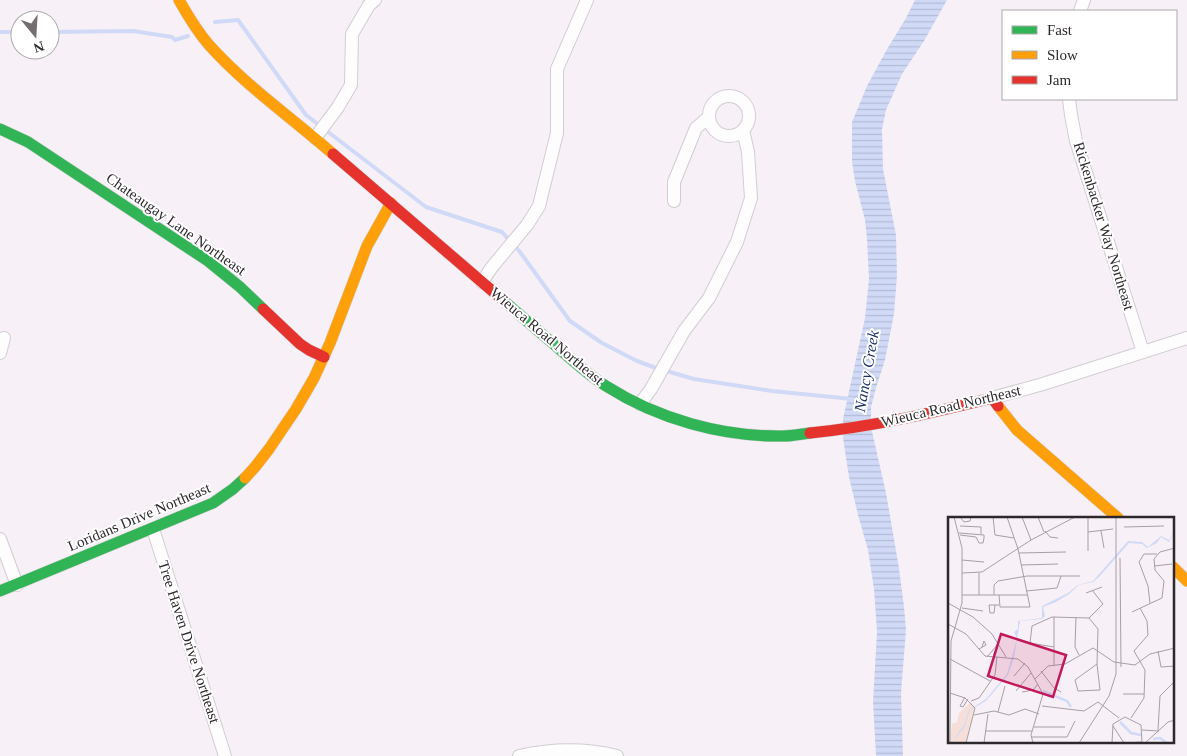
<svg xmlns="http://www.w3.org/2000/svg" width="1187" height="756" font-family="Georgia,serif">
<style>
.water{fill:url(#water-rules)}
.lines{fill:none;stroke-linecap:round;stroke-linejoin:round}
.stream{stroke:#d0daf7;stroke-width:4}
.street-casing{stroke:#d2cdd1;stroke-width:14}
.fast-casing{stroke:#d2cdd1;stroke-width:12}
.slow-casing{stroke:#d2cdd1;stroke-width:12}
.jam-casing{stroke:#d2cdd1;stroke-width:12}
.street{stroke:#fefdfe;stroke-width:12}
.fast{stroke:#30b455;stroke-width:11}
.slow{stroke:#ff9f0a;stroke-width:11}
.jam{stroke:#e5322d;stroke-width:11}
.labels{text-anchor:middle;stroke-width:4;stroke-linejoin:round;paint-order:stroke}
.street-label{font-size:15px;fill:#2d282c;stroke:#fff}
.water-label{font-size:16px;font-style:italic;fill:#1b3069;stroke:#fff}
.inset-river{fill:none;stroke:#d0daf7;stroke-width:2.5}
.inset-road{fill:none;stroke:#a6a0a5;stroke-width:1}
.view{fill:#c2185b;fill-opacity:0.15;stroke:#c2185b;stroke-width:2.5}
.inset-edge{fill:none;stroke:#2d282c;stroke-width:2.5}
</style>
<defs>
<pattern id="water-rules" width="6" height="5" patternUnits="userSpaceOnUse" patternTransform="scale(1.25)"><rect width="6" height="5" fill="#d0daf7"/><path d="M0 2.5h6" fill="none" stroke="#b3bbd4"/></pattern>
</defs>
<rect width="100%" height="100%" fill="#f7f0f6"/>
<!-- water -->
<polygon class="water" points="915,0 947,0 924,41 902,74 886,110 882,129 883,169 896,235 897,275 894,314 885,360 876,388 871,407 871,427 886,493 899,568 904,607 906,630 901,693 903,756 876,756 873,702 877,632 874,589 868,550 858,515 849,477 843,438 843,419 865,318 869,279 867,239 865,220 855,181 852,162 852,122 867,86 886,51 906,18"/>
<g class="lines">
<!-- stream -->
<g class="stream">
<polyline points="215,22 238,20 306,115 426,207 502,232 520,252 570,321 602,343 637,361 656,368 694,379 772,391 852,399"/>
<polyline points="0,32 20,32"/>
<polyline points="50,32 133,31 172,37 175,40 188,36"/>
</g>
<!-- street casing -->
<g class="street-casing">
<g id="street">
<polyline points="1080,11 1084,0"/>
<circle cx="729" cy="116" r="20"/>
<polyline points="1069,99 1071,115 1076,141 1143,352"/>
<polyline points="315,138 338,107 351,85 352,34 369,5 375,0"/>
<polyline points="674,201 674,182 696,128 709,117"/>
<polyline points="482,282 492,267 527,225 539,206 557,133 557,69 587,0"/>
<polyline points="0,353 4,338"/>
<polyline points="992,398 1043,384 1187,338"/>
<polyline points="640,404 651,389 684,331 709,298 737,242 751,198 748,152 743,130"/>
<polyline points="153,529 225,756"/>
<polyline points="0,539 17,585"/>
<path d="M519,756C551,749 585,748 617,756"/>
</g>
</g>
<!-- fast casing -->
<g class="fast-casing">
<g id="fast">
<polyline points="0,129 28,142 208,261 240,287 263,309"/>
<path d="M504,301C521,316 538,331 556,346C572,360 588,375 606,386C658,419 722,437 783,436C792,436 801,434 810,433"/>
<polyline points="0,591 213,503 233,489 245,478"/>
</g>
</g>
<!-- slow casing -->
<g class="slow-casing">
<g id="slow">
<path d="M179,0C188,16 197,31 209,45C246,86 292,118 333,154"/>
<polyline points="998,406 1017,430 1118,518"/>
<polyline points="245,478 255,467 269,449 296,409 314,378 330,343 367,246 391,203"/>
<polyline points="1173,567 1187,581"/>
</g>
</g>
<!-- jam casing -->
<g class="jam-casing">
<g id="jam">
<polyline points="333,154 504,301"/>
<polyline points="263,309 300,344 309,350 324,357"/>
<path d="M810,433C871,427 932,413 992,398L998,406"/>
</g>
</g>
<!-- street -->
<use href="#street" class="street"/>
<!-- fast -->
<use href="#fast" class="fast"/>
<!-- slow -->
<use href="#slow" class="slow"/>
<!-- jam -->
<use href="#jam" class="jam"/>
</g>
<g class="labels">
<!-- street labels -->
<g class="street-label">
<text transform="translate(176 224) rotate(35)" y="5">Chateaugay Lane Northeast</text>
<text transform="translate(1104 226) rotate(73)" y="5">Rickenbacker Way Northeast</text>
<text transform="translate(547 336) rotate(40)" y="5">Wieuca Road Northeast</text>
<text transform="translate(951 406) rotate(-13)" y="5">Wieuca Road Northeast</text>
<text transform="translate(139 517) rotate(-23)" y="5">Loridans Drive Northeast</text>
<text transform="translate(189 642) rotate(72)" y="5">Tree Haven Drive Northeast</text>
</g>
<!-- water labels -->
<g class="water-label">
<text transform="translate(866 371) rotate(-80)" y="6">Nancy Creek</text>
</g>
</g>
<!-- overview -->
<g transform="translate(948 517)">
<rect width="226" height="226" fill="#f7f0f6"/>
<path d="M23,185L27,191L18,226H2L4,207L9,205L11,196Z" fill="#f7dfd9"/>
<path d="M226,15L221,25L213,20L209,26L199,31L194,27L181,26L151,60L145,65L131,68L121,77L108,85L95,90L97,99L94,102L72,104L66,141L60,158L38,184L22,193L16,211L3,226L16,208L21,193L38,182L59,157L69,122L66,115L70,112V104L94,101V89L120,76L130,68L145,64L180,24L194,25L200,30L213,19L221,23Z" fill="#d0daf7"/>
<path class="inset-river" d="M95,174L119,184L123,190M172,205L183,216L193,218M205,222L212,221L219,226"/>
<path class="inset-road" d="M12,0L16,5L22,4L23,0M45,0L47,18L66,21M74,0L83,23M90,0L96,15M12,9L33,10V17M176,10L216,9M97,14L102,20L110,21M153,14L156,31M140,15L165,12M11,16L36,18V21L35,26H31L28,20L12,18M140,34V0M71,36L118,35M172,41L173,150M14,43L36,45M73,48L110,47M206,49L224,47M14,56L34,55L83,23L127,0M31,56V78M78,74L109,71L113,59M138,76L154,70M14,78H79M46,78V68L50,64L79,59H132M51,78L52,90H82L70,32L59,0M0,86L25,100L44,117L58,140M202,86L200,69L191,45L196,37H209M47,88L46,96H42L41,88H51M14,91L35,94M184,95L214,81L216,64L207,53L206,42L212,35L227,31M128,100L127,130L131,138M141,101L155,87L144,73M0,107L18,117L37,139L70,142L80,150L95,177L83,218L85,226M106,130L82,126L84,109L104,100L141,101L150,112L149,147M31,132L38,128L36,124L34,130M210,134L213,150L227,149M39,140L50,127M2,142L42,164M149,147L152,173L130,174L127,163ZM106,148V100M93,154L106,171L113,175M66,159L77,146M87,162L100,149L117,147L145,131L166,145L187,148L202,137L227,131M68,174L83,156M74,175L85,173L90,167M2,176L17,181L27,191L18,226M175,177H196M17,180L12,189L15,190L20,182M23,184L31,181L47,158L49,140M94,189L136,194L150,185L171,201M50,195L57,169M26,198L46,194L61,198L77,192L91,197M183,201L196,181L197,153L186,134L200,118L199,104L192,91M165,209L176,226M86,210H117M194,213L211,214M210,213L212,179L227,164M37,214H84M83,220H119L127,204M2,226L3,124L14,86V31L6,0M36,226L40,197M131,226L161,179L168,157V0M164,226L165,207L177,200L193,208L194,226M177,226L194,225M197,226L220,205L227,203"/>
<path class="view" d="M53,117L118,138L105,180L40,159Z"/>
<rect width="226" height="226" class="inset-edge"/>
</g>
<!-- legend -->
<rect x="1002" y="10" width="175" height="90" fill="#ffffff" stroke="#aba9ab"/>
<rect x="1012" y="26" width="25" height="8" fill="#30b455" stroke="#aba9ab"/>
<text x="1047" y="35" font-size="15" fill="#2d282c">Fast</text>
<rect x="1012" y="51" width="25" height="8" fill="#ff9f0a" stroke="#aba9ab"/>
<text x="1047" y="60" font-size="15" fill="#2d282c">Slow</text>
<rect x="1012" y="76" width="25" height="8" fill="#e5322d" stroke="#aba9ab"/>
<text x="1047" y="85" font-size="15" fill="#2d282c">Jam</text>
<!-- north arrow -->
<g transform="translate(35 35) rotate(162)"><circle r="24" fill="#ffffff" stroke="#aba9ab"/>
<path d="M0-4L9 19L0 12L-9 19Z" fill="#746e73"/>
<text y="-8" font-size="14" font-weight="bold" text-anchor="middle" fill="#2d282c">N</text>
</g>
</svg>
